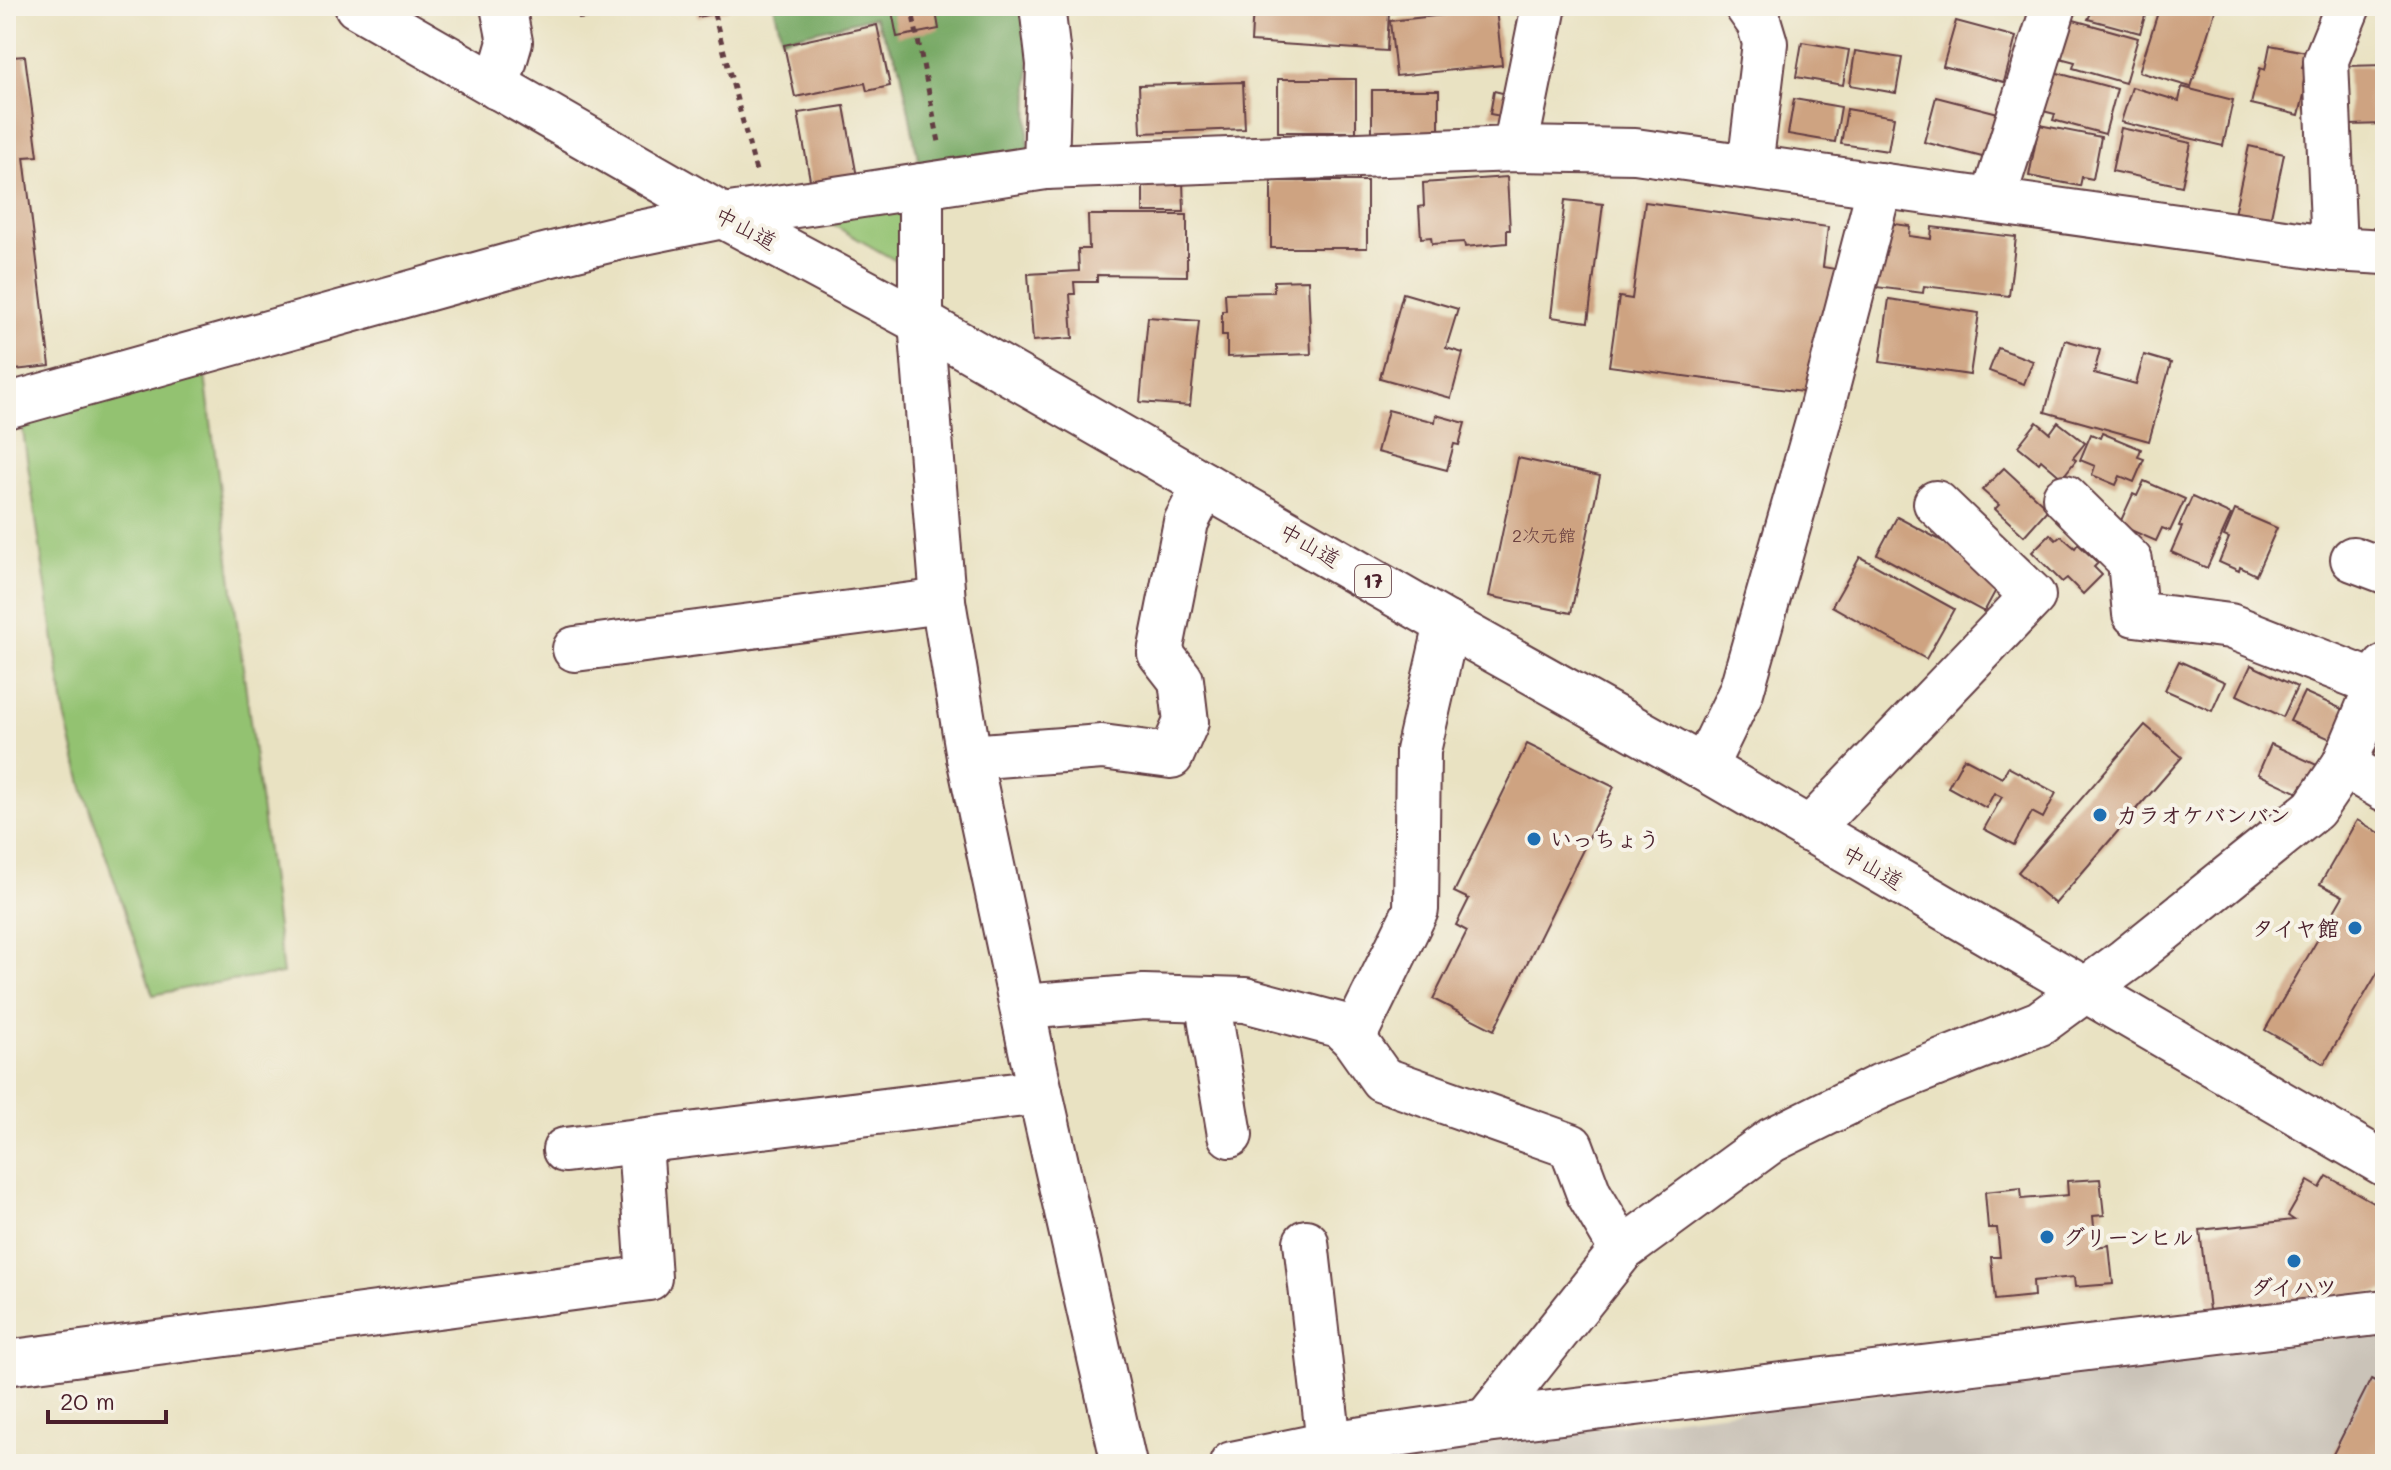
<svg xmlns="http://www.w3.org/2000/svg" width="2391" height="1470" font-family="Mali,'Klee One',sans-serif">
<style>
.industrial{fill:#cac3b8}
.green{fill:#93c271;stroke:#6e704e;stroke-width:2}
.forest{fill:#76a863;stroke:#606447;stroke-width:2}
.building{fill:#cea381}
.lines{fill:none;stroke-linecap:round;stroke-linejoin:round}
.minor-casing{stroke:#623c42;stroke-width:48}
.highway-casing{stroke:#623c42;stroke-width:48}
.path{stroke:#623c42;stroke-width:5;stroke-dasharray:6 6;stroke-linecap:butt}
.minor{stroke:#fff;stroke-width:44}
.highway{stroke:#fff;stroke-width:44}
.poi-dot{fill:#1f6fb2;stroke:#f7f3e8;stroke-width:3}
.labels{text-anchor:middle;stroke-width:8;stroke-linejoin:round;paint-order:stroke}
.number-label{font-size:18px;fill:#6b4040}
.shield{fill:#f7f3e8;stroke:#7e5f64;stroke-width:2}
.shield-label{font-size:20px;font-weight:bold;fill:#4a1f2b}
.street-label{font-size:22px;fill:#4a1f2b;stroke:#f7f3e8}
.poi-label{font-size:22px;font-weight:bold;fill:#4a1f2b;stroke:#f7f3e8;text-anchor:start}
</style>
<rect width="100%" height="100%" fill="#f7f3e8"/>
<filter id="ink" filterUnits="userSpaceOnUse"><feTurbulence type="fractalNoise" baseFrequency=".0125" numOctaves="2"/><feDisplacementMap in="SourceGraphic" scale="16" xChannelSelector="R" yChannelSelector="G"/><feConvolveMatrix kernelMatrix="1 2 1 2 8 2 1 2 1" color-interpolation-filters="sRGB"/></filter>
<filter id="wash" filterUnits="userSpaceOnUse"><feTurbulence type="fractalNoise" baseFrequency=".006" numOctaves="4" result="noise"/><feDisplacementMap in="SourceGraphic" scale="32" xChannelSelector="R" yChannelSelector="G"/><feGaussianBlur stdDeviation="1.8" result="paint"/><feColorMatrix in="noise" values="0 0 0 0 0 0 0 0 0 0 0 0 0 0 0 0 0 1.4 0 .05"/><feComposite in="paint" operator="in"/></filter>
<g filter="url(#wash)">
<rect width="100%" height="100%" fill="#e9e2c2"/>
<!-- industrial -->
<polygon class="industrial" points="2385,1332 2385,1464 1349,1464 1530,1436"/>
<!-- green -->
<g class="green">
<polygon points="903,206 905,266 823,219"/>
<polygon points="204,368 283,974 201,985 153,995 83,788 65,715 21,418"/>
</g>
<!-- forest -->
<polygon class="forest" points="774,6 1030,6 1028,151 920,169 900,66 874,17 782,39"/>
<g id="blocks">
<!-- building -->
<g class="building">
<polygon points="578,6 643,6 644,12 579,19"/>
<polygon points="688,6 728,6 729,10 698,17 697,10 690,12"/>
<polygon points="891,6 935,6 939,29 897,37"/>
<polygon points="1253,6 1346,6 1389,11 1387,51 1251,42"/>
<polygon points="2070,6 2148,6 2140,33 2088,19 2091,13"/>
<polygon points="2160,6 2216,8 2191,87 2139,72"/>
<polygon points="1496,9 1502,65 1396,76 1390,21"/>
<polygon points="2070,19 2138,38 2125,83 2073,68 2075,62 2060,58"/>
<polygon points="1956,21 2016,37 2004,82 1943,66"/>
<polygon points="877,25 890,86 867,91 865,83 795,97 784,45"/>
<polygon points="1802,42 1849,50 1843,85 1796,77"/>
<polygon points="2270,45 2306,52 2302,68 2306,70 2303,85 2306,87 2299,115 2251,104 2260,68 2265,70"/>
<polygon points="12,51 12,57 25,56 38,156 24,157 50,366 6,371 6,52"/>
<polygon points="1855,51 1902,58 1896,93 1850,85"/>
<polygon points="2385,65 2385,124 2349,125 2347,66"/>
<polygon points="2050,71 2117,89 2105,134 2053,120 2055,114 2039,110"/>
<rect x="1278" y="79" width="78" height="53"/>
<polygon points="1243,82 1245,129 1141,133 1139,85"/>
<polygon points="2132,87 2179,101 2182,87 2233,100 2223,146 2121,122"/>
<rect x="1372" y="90" width="67" height="44"/>
<polygon points="1494,91 1511,95 1506,117 1490,114"/>
<polygon points="1936,97 2002,114 1990,159 1924,142"/>
<polygon points="1794,99 1841,107 1835,142 1788,134"/>
<polygon points="844,106 857,177 811,185 798,113"/>
<polygon points="1847,109 1894,117 1888,151 1841,144"/>
<polygon points="2039,125 2101,137 2093,179 2082,177 2080,186 2029,176"/>
<polygon points="2121,128 2191,143 2182,186 2112,171"/>
<polygon points="2249,146 2284,154 2270,221 2234,214"/>
<polygon points="1507,177 1510,230 1507,230 1507,243 1465,247 1464,242 1432,244 1431,237 1421,238 1419,207 1424,206 1423,183"/>
<polygon points="1143,181 1183,181 1184,212 1143,212"/>
<rect x="1271" y="181" width="96" height="67"/>
<polygon points="1565,200 1603,204 1588,322 1551,317"/>
<polygon points="1645,202 1828,227 1823,267 1835,269 1817,394 1609,366 1619,297 1632,299"/>
<polygon points="1088,215 1187,215 1187,276 1097,275 1097,282 1074,282 1075,294 1070,294 1073,338 1033,341 1028,274 1079,271 1078,249 1089,249"/>
<polygon points="1887,223 1910,226 1909,236 1931,239 1932,227 2016,237 2009,296 1924,286 1923,293 1876,287"/>
<polygon points="1308,280 1311,354 1227,357 1227,335 1222,335 1222,311 1226,311 1225,293 1274,292 1274,281"/>
<polygon points="1403,293 1458,309 1446,348 1463,353 1451,398 1380,378"/>
<polygon points="1889,299 1979,313 1970,375 1880,362"/>
<polygon points="1148,317 1199,321 1190,406 1140,402"/>
<polygon points="2065,340 2100,350 2094,373 2136,384 2144,355 2171,363 2149,441 2045,412"/>
<polygon points="1998,348 2033,361 2024,384 1989,371"/>
<polygon points="1388,410 1435,422 1436,415 1465,423 1459,445 1454,444 1447,470 1377,452"/>
<polygon points="2037,422 2050,433 2058,422 2085,443 2073,458 2076,460 2062,478 2041,460 2039,463 2018,446"/>
<polygon points="2102,433 2141,449 2138,457 2144,459 2134,482 2120,476 2116,485 2092,475 2095,466 2080,460 2091,434 2100,438"/>
<polygon points="1518,458 1600,476 1571,613 1489,596"/>
<polygon points="2004,468 2048,509 2024,536 1995,509 1999,505 1982,490"/>
<polygon points="2144,481 2185,499 2170,531 2162,528 2156,541 2119,525 2133,494 2137,496"/>
<polygon points="2192,497 2231,515 2207,568 2171,552 2182,527 2179,526"/>
<polygon points="2235,510 2277,528 2256,575 2240,567 2239,571 2219,562 2229,538 2224,536"/>
<polygon points="1897,517 1957,549 1955,554 2002,579 1984,612 1877,554"/>
<polygon points="2050,534 2056,540 2061,536 2075,548 2078,544 2098,563 2094,567 2102,575 2083,594 2067,578 2062,582 2032,552"/>
<polygon points="1860,557 1954,609 1926,659 1832,606"/>
<polygon points="2179,661 2225,682 2212,711 2165,690"/>
<polygon points="2251,665 2297,687 2283,717 2237,695"/>
<polygon points="2304,692 2351,713 2337,742 2290,721"/>
<polygon points="2145,725 2182,757 2055,904 2018,872"/>
<polygon points="1527,744 1614,787 1494,1030 1433,999 1467,931 1456,925 1469,899 1454,892"/>
<polygon points="2271,744 2319,766 2305,796 2258,774"/>
<polygon points="1964,758 2002,778 2008,767 2056,793 2043,818 2032,812 2014,845 1984,829 2002,797 1994,793 1986,808 1948,787"/>
<polygon points="2357,820 2385,836 2385,960 2324,1064 2265,1030 2343,896 2320,884"/>
<polygon points="2327,1176 2385,1209 2385,1291 2209,1310 2200,1230 2294,1220 2288,1216 2308,1181 2320,1188"/>
<polygon points="2100,1179 2104,1215 2093,1216 2096,1247 2109,1245 2113,1284 2075,1287 2074,1277 2033,1281 2034,1296 1995,1300 1991,1257 2000,1257 1997,1228 1988,1228 1985,1192 2021,1188 2022,1199 2068,1195 2067,1181"/>
<polygon points="2371,1379 2385,1386 2385,1464 2328,1464"/>
</g>
</g>
</g>
<g filter="url(#ink)">
<use href="#blocks" fill-opacity="0" stroke="#623c42" stroke-width="2"/>
<g class="lines">
<!-- minor casing -->
<g class="minor-casing">
<g id="minor">
<polyline points="1042,6 1049,64 1046,167"/>
<polyline points="1747,6 1759,23 1765,43 1750,167"/>
<polyline points="497,87 510,42 503,6"/>
<polyline points="1515,149 1544,6"/>
<polyline points="921,186 921,322 943,601 969,757 1040,1092 1124,1464"/>
<polyline points="1993,200 2054,6"/>
<polyline points="2334,249 2326,60 2348,6"/>
<polyline points="6,406 544,256 625,236 723,216 1046,167 1515,149 1635,151 2334,249 2385,252"/>
<polyline points="2065,497 2130,561 2135,614 2230,626 2378,684"/>
<polyline points="2353,559 2385,571"/>
<polyline points="575,649 943,601"/>
<polyline points="969,757 1102,747 1171,756 1186,722 1181,680 1160,653 1186,522 1205,485"/>
<polyline points="2344,765 2385,789"/>
<polyline points="1704,768 1741,692 1818,422 1880,185"/>
<polyline points="1809,830 2033,596 1936,503"/>
<polyline points="1207,999 1230,1135"/>
<polyline points="1023,1007 1144,997 1245,1000 1339,1025 1353,1038 1382,1079 1571,1146 1589,1194 1622,1250"/>
<polyline points="1353,1038 1416,910 1418,751 1447,624"/>
<polyline points="565,1150 1040,1092"/>
<polyline points="1306,1242 1329,1444"/>
<polyline points="6,1363 649,1278 640,1142"/>
<polyline points="1486,1421 1622,1250 1772,1140 1881,1086 2040,1023 2126,960 2314,809 2344,765 2385,667"/>
<polyline points="1232,1464 1329,1444 1486,1421 2385,1312"/>
</g>
</g>
<!-- highway casing -->
<g class="highway-casing">
<polyline id="highway" points="357,6 723,216 921,322 1447,624 1704,768 2385,1164"/>
</g>
<!-- path -->
<g class="path">
<polyline points="911,6 939,142"/>
<polyline points="714,14 756,171"/>
</g>
<!-- minor -->
<use href="#minor" class="minor"/>
<!-- highway -->
<use href="#highway" class="highway"/>
</g>
</g>
<!-- markers -->
<g class="poi-dot">
<circle cx="2100" cy="815" r="8"/>
<circle cx="1534" cy="839" r="8"/>
<circle cx="2355" cy="928" r="8"/>
<circle cx="2047" cy="1237" r="8"/>
<circle cx="2294" cy="1261" r="8"/>
</g>
<g class="labels">
<!-- number labels -->
<g class="number-label">
<text x="1544" y="542">2次元館</text>
</g>
<!-- shield labels -->
<rect class="shield" x="1355" y="565" width="36" height="32" rx="6"/>
<g class="shield-label">
<text x="1373" y="588">17</text>
</g>
<!-- street labels -->
<g class="street-label">
<text transform="translate(746 228) rotate(28)" y="8">中山道</text>
<text transform="translate(1310 545) rotate(30)" y="8">中山道</text>
<text transform="translate(1873 867) rotate(30)" y="8">中山道</text>
</g>
<!-- poi labels -->
<g class="poi-label">
<text x="2116" y="823">カラオケバンバン</text>
<text x="1550" y="847">いっちょう</text>
<text x="2339" y="936" text-anchor="end">タイヤ館</text>
<text x="2063" y="1245">グリーンヒル</text>
<text x="2294" y="1295" text-anchor="middle">ダイハツ</text>
</g>
</g>
<!-- margin -->
<rect width="2391" height="1470" fill="none" stroke="#f7f3e8" stroke-width="32"/>
<!-- scale -->
<path d="M48 1410v12h118v-12" fill="none" stroke="#4a1f2b" stroke-width="4"/>
<text x="60" y="1410" font-size="24" fill="#4a1f2b" stroke="#f7f3e8" stroke-width="6" paint-order="stroke">20 m</text>
</svg>
